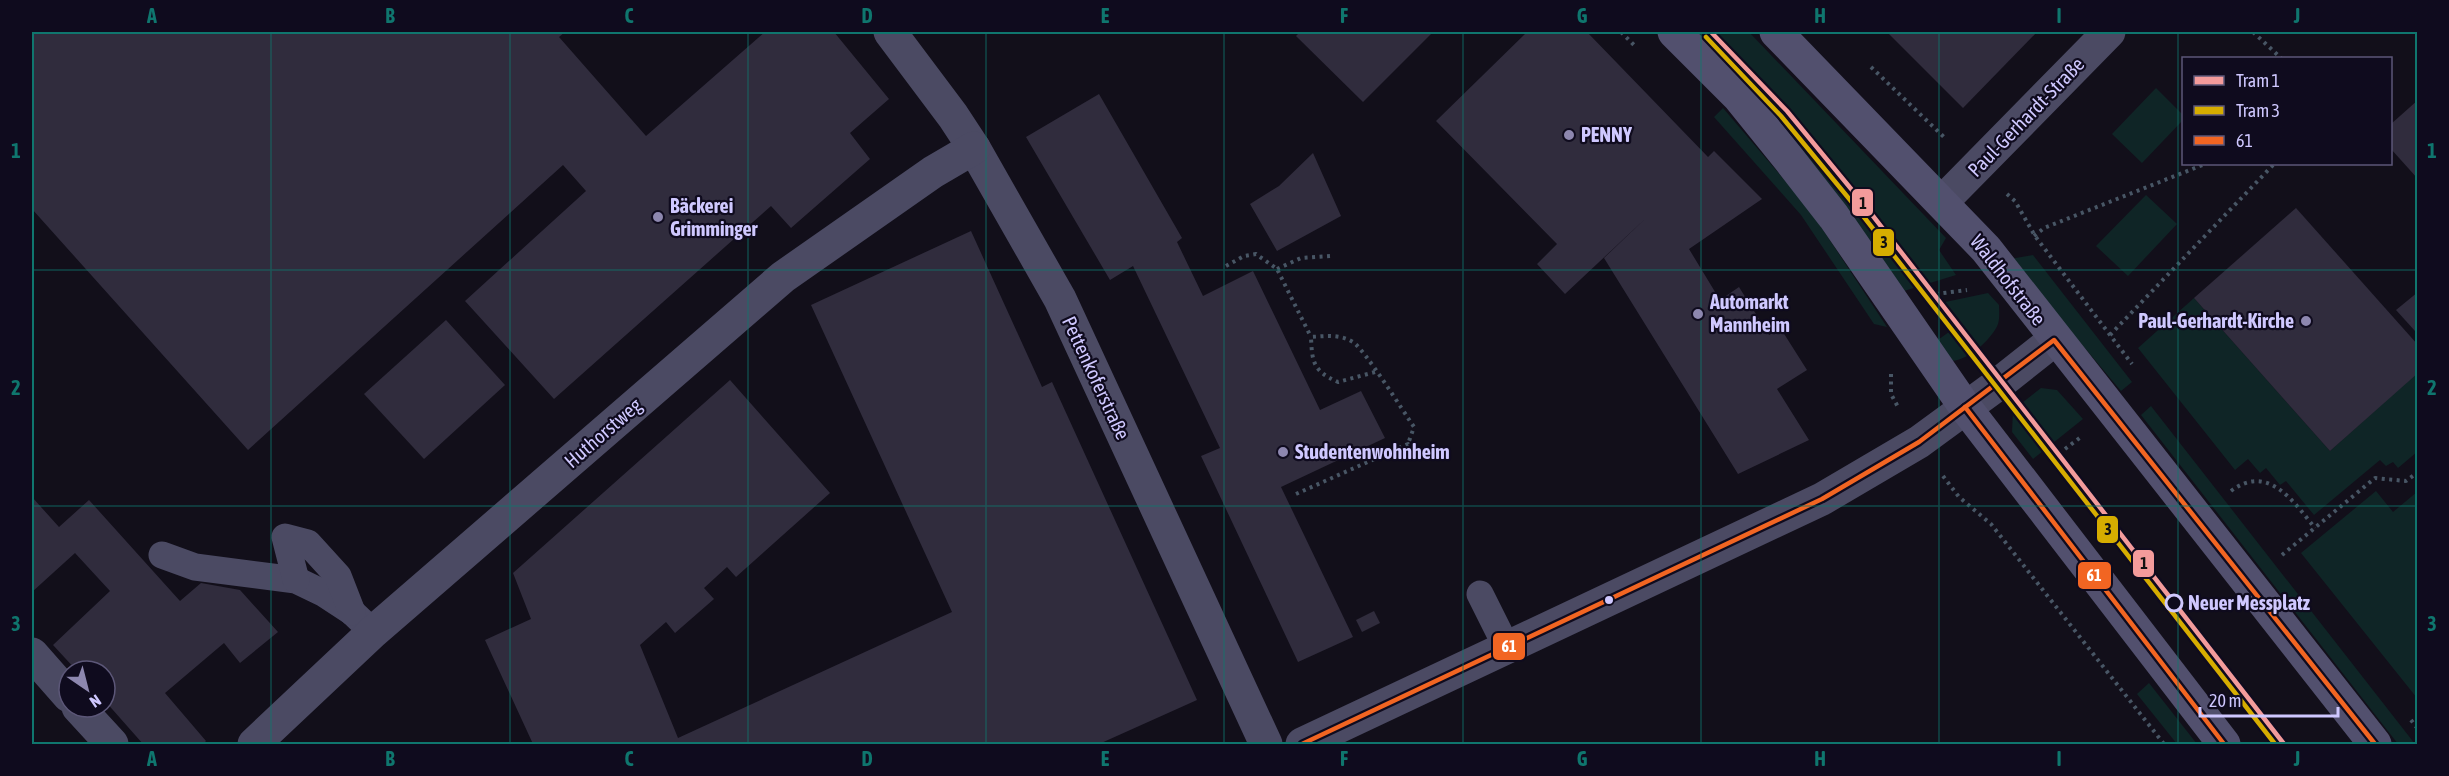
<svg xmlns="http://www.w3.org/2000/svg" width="2449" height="776" font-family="'Asap Condensed',sans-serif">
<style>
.green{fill:#0f2526}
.building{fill:#302c3d}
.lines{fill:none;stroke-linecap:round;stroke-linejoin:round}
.path{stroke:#485665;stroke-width:4;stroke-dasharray:3 4.5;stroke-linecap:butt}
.lane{stroke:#4b4a63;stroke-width:27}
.street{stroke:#4b4a63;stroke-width:33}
.secondary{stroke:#52506e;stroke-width:33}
.bus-1-casing{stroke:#0f0b1e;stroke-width:9}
.bus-1{stroke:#f26522;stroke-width:4.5}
.tram-1-casing{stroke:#0f0b1e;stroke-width:9}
.tram-2-casing{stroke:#0f0b1e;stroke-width:9}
.tram-1{stroke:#f39b9b;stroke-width:4.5}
.tram-2{stroke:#d6ad00;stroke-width:4.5}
.grid{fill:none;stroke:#0f766e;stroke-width:1.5;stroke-opacity:0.55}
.poi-dot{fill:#8d87af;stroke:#0f0b1e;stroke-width:2}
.bus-dot{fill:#cfc8ff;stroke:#0f0b1e;stroke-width:2}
.stop-dot{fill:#0f0b1e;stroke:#cfc8ff;stroke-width:3}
.labels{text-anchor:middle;stroke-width:4.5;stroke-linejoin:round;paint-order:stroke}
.street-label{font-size:20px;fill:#cfc8ff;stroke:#0f0b1e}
.poi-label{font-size:20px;font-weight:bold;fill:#cfc8ff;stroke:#0f0b1e;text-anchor:start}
.stop-label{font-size:20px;font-weight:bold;fill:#cfc8ff;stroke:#0f0b1e;text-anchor:start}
.line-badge{stroke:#0f0b1e;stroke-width:2}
.badge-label{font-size:16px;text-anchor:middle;font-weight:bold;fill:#fff}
.pale-badge-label{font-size:16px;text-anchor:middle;font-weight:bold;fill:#111}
.neatline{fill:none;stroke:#0f766e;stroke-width:2}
.grid-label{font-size:20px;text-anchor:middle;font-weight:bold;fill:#0f766e}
</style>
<rect width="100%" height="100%" fill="#120f1a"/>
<!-- green -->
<g class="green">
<polygon points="1694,32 1749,32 1946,238 1939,250 1956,275 1904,291 1779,120"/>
<polygon points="2156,88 2183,115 2183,120 2142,163 2112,134"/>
<polygon points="1723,108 1810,210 1887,327 1874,324 1801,215 1714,117"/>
<polygon points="2146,195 2177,224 2128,276 2096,246"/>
<polygon points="2033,255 2132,382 2121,391 2010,259"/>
<path d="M1988,293L1999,305C1999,310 2000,318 1998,324C1992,339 1968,361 1951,361L1935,342L1949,332L1931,305Z"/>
<polygon points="2194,298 2330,451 2417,373 2417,452 2398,468 2393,462 2386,466 2380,460 2314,515 2286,481 2280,485 2266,468 2260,473 2248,459 2235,470 2138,348"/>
<polygon points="2041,388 2057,390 2083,419 2033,459 2012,432 2013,410"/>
<polygon points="2151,406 2415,744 2398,744 2141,415"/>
<polygon points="2376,491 2393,512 2417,492 2417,698 2301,553"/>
<polygon points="2149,683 2197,744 2177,744 2137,694"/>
</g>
<!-- building -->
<g class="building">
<polygon points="32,32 565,32 559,37 646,136 765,32 834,32 889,99 850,133 870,159 791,228 771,206 554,399 465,301 586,191 563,165 248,450 32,209"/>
<polygon points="1300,32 1433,32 1363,102 1296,36"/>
<polygon points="1527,32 1587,32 1708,157 1714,151 1762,199 1689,249 1720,300 1739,287 1769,335 1781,329 1807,370 1777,389 1809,440 1738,474 1604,258 1647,217 1565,294 1537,264 1557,244 1436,121"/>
<polygon points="1887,32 2037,32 1963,108"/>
<polygon points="1099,94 1182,238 1177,242 1203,296 1253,271 1320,410 1361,391 1385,438 1281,487 1353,637 1298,662 1201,456 1220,448 1133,266 1110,280 1026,137"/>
<polygon points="2418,100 2418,179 2391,149 2391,124"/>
<polygon points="1313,153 1341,216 1277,251 1250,204 1279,186"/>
<polygon points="2296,208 2418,345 2418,373 2330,451 2194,298"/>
<polygon points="971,231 1042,387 1052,382 1197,700 1099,744 533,744 485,640 531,619 513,573 730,380 830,493 736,577 727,567 704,588 714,599 675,633 666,622 640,645 678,738 952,612 811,305"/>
<polygon points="2418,292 2418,329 2415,331 2396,310"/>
<polygon points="446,320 505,385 424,459 364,394"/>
<polygon points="32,497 59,527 89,500 180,601 201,583 240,590 278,632 240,663 224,643 165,693 206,741 203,744 143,744 105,701 105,671 77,671 53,645 110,591 75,553 32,592"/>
<polygon points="1374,611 1380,623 1362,632 1356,620"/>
</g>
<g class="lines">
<!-- path -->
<g class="path">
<polyline points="1621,32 1635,46"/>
<polyline points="2253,32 2281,58"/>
<polyline points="1871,67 1946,139"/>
<polyline points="2007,194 2015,201 2035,236 2132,364"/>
<polyline points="2034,236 2044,228 2205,164"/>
<polyline points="1226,266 1244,256 1256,254 1277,269 1311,337"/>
<polyline points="1277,269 1301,258 1330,256"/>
<polyline points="1936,294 1967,290"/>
<polyline points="2110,335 2274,164"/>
<path d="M1375,372L1338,382C1313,371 1312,362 1311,337C1325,336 1340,334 1353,342C1365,350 1403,411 1414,427L1408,444"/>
<polyline points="1891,374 1891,394 1898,407"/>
<polyline points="2053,458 2081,437"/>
<polyline points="1943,476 1959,497 1991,524 2164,744"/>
<path d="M2231,491C2268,463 2293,501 2315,528"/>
<polyline points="1296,494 1408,444 1415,456"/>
<polyline points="2282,555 2375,478 2406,481 2418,472"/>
<polyline points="2411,720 2418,729"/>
</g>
<!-- lane -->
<g class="lane">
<polyline points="162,555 195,567 296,580 323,593 352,612 373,632"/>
<polyline points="296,580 285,537 308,543 338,576 352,612"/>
<polyline points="1480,594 1507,648"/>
</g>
<!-- street -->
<g class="street">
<polyline points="890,32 953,116 974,148 1060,299 1266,744"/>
<polyline points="1942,202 2109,32"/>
<polyline points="32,654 69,696"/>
<polyline points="78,707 112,744"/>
<polyline points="254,744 373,632 783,277 933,172 974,148"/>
<polyline points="1302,744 1822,499 1919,442 2001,382 2054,340"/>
</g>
<!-- secondary -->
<g class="secondary">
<polyline points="1674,32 1738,96 1788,158 1834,217 1965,407 2224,744"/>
<polyline points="1776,32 1986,249 2375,744"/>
</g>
<!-- bus-1 casing -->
<g class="bus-1-casing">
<g id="bus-1">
<polyline points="1965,407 2224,744"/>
<polyline points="1302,744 1822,499 1919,442 2054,340 2375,744"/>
</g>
</g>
<!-- bus-1 -->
<use href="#bus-1" class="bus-1"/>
<!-- tram-1 casing -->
<g class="tram-1-casing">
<polyline id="tram-1" points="1711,32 1787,111 1866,207 2284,744"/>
</g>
<!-- tram-2 casing -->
<g class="tram-2-casing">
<polyline id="tram-2" points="1706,37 1781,116 1860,212 2275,744"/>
</g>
<!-- tram-1 -->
<use href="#tram-1" class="tram-1"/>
<!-- tram-2 -->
<use href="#tram-2" class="tram-2"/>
</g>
<!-- grid -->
<path class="grid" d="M271,32V744M510,32V744M748,32V744M986,32V744M1224,32V744M1463,32V744M1701,32V744M1939,32V744M2178,32V744M32,270H2418M32,506H2418"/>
<!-- markers -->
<g class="poi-dot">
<circle cx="1569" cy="135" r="6"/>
<circle cx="658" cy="217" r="6"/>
<circle cx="1698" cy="314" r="6"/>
<circle cx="2306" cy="321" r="6"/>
<circle cx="1283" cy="452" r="6"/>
</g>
<circle class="bus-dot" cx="1609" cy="600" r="5"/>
<circle class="stop-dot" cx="2174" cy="603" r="8"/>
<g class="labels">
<!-- street labels -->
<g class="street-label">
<text transform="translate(2026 117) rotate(-46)" y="7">Paul-Gerhardt-Straße</text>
<text transform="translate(2008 280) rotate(52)" y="7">Waldhofstraße</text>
<text transform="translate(1096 378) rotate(65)" y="7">Pettenkoferstraße</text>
<text transform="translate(603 433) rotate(-41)" y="7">Huthorstweg</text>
</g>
<!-- poi labels -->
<g class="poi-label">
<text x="1581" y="142">PENNY</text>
<text x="670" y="213">Bäckerei<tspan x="670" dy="23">Grimminger</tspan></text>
<text x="1710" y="309">Automarkt<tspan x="1710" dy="23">Mannheim</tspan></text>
<text x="2294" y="328" text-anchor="end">Paul-Gerhardt-Kirche</text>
<text x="1295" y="459">Studentenwohnheim</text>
</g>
<!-- stop labels -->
<g class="stop-label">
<text x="2188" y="610">Neuer Messplatz</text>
</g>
</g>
<g class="line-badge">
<rect x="1851" y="188" width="23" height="29" rx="6" fill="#f39b9b"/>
<rect x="1872" y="228" width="23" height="29" rx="6" fill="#d6ad00"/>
<rect x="2096" y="515" width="23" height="29" rx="6" fill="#d6ad00"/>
<rect x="2132" y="549" width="23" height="29" rx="6" fill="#f39b9b"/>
<rect x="2077" y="561" width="35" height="29" rx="6" fill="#f26522"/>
<rect x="1492" y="632" width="34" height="29" rx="6" fill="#f26522"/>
</g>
<g class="badge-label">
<text x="2094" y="581">61</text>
<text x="1509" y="652">61</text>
</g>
<g class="pale-badge-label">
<text x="1863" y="209">1</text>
<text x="1884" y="248">3</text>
<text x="2108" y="535">3</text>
<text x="2144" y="569">1</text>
</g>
<!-- border -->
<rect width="2449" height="776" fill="none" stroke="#0f0b1e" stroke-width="66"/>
<!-- legend -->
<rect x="2182" y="57" width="210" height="108" fill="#0f0b1e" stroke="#5c5778" stroke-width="1.5"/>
<rect x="2194" y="76" width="30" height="9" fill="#f39b9b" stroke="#5c5778" stroke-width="1.5"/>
<text x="2236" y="87" font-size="18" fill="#cfc8ff">Tram 1</text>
<rect x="2194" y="106" width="30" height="9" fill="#d6ad00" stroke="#5c5778" stroke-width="1.5"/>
<text x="2236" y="117" font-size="18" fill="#cfc8ff">Tram 3</text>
<rect x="2194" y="136" width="30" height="9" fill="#f26522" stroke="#5c5778" stroke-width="1.5"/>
<text x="2236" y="147" font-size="18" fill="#cfc8ff">61</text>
<!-- north arrow -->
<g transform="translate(87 689) rotate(145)"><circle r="28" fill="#0f0b1e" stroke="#5c5778" stroke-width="1.5"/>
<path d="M0-4.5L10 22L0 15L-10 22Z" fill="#8d87af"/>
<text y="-9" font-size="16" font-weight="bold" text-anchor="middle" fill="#cfc8ff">N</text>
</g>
<!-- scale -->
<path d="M2200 707v9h138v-9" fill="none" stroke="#cfc8ff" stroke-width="3"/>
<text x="2209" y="707" font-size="18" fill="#cfc8ff" stroke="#0f0b1e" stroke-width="4.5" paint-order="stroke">20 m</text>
<rect x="33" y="33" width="2383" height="710" class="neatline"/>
<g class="grid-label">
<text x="152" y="23">A</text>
<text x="390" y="23">B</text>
<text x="629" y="23">C</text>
<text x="867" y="23">D</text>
<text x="1105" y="23">E</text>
<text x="1344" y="23">F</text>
<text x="1582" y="23">G</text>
<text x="1820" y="23">H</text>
<text x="2059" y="23">I</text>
<text x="2297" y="23">J</text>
<text x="16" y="158">1</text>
<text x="2432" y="158">1</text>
<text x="16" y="395">2</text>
<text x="2432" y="395">2</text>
<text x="16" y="631">3</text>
<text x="2432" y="631">3</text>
<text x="152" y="766">A</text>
<text x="390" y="766">B</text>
<text x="629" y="766">C</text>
<text x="867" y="766">D</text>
<text x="1105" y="766">E</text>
<text x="1344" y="766">F</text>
<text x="1582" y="766">G</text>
<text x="1820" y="766">H</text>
<text x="2059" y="766">I</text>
<text x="2297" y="766">J</text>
</g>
</svg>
